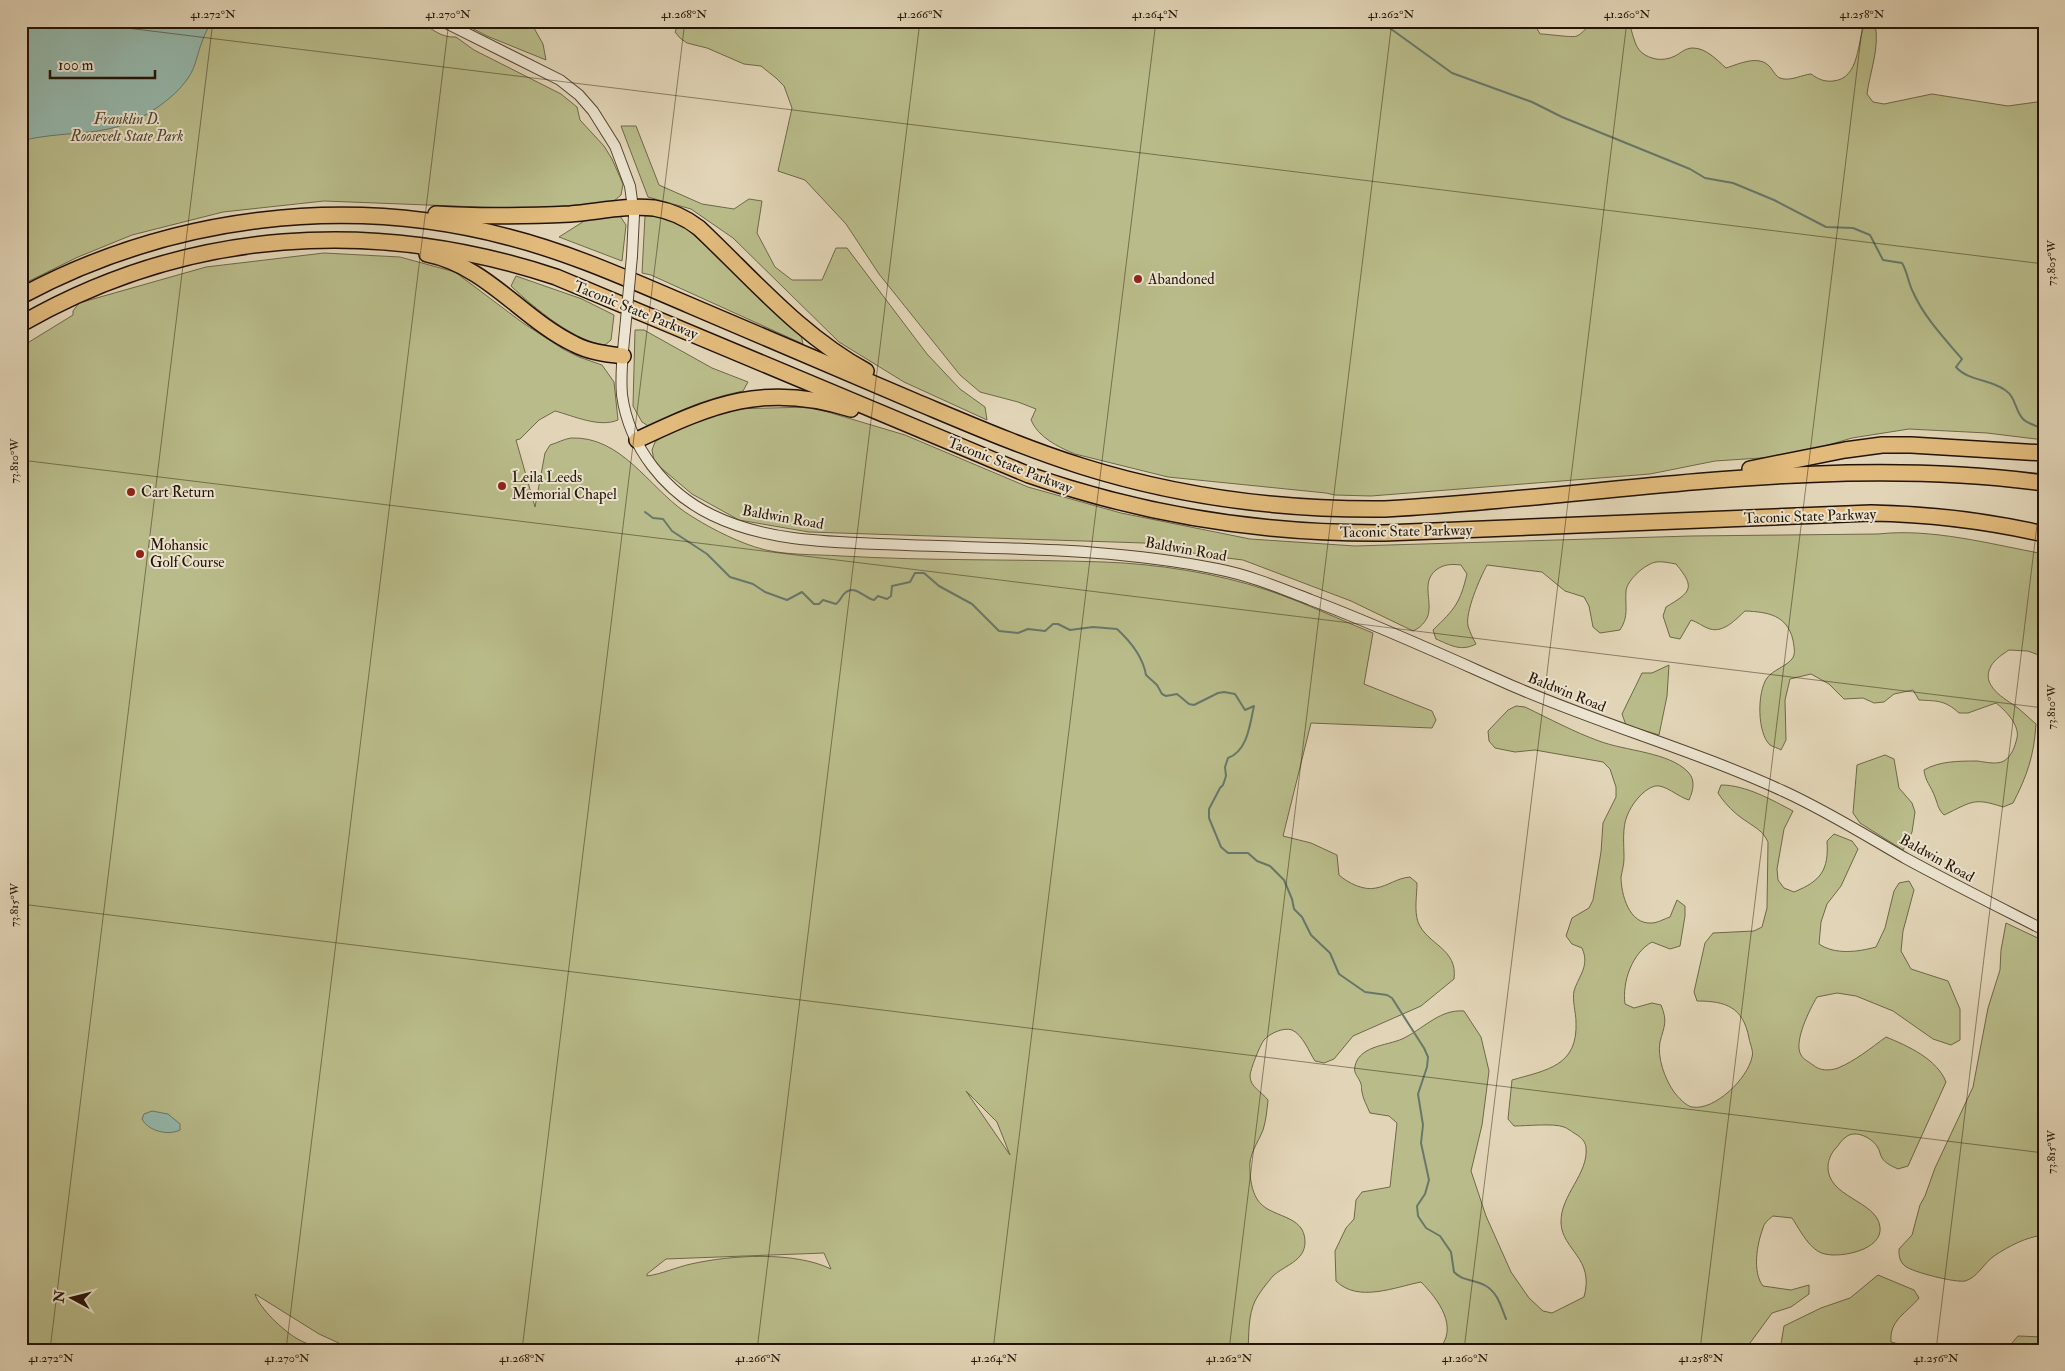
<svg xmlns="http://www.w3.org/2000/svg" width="2065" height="1371" font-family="'IM FELL Double Pica',serif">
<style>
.green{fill:#b9bc8a;stroke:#6e6848;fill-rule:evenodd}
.water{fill:#95b9ad;stroke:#68776a}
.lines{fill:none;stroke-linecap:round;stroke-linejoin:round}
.stream{stroke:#68776a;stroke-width:2}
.tertiary-casing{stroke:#544432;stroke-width:12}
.motorway-casing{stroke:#241305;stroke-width:18}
.tertiary{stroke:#ece4d0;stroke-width:10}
.motorway{stroke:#e1ba7c;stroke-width:15}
.tertiary-bridge-casing{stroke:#544432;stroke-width:12;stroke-linecap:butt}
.tertiary-bridge{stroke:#ece4d0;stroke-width:10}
.ticks{fill:none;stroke:#241305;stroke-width:1;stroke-opacity:0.45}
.poi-dot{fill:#8f2418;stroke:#ece4d0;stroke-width:2}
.labels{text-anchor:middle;stroke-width:4;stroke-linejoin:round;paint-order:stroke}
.park-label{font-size:15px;font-style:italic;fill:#51462d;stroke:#ece4d0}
.poi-label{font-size:15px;fill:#241305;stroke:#ece4d0;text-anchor:start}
.street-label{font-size:15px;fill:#241305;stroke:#ece4d0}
.neatline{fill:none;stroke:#241305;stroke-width:2}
.ticks-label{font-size:12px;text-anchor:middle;fill:#241305}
</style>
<rect width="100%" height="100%" fill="#e2d5b7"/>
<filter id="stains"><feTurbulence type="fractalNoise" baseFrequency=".004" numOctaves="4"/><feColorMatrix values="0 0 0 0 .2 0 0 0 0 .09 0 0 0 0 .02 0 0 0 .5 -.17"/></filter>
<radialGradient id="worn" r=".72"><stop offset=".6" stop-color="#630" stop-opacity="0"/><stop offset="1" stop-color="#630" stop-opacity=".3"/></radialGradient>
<!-- green -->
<g class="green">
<path d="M21,21H420C432,29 441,38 456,37L474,50L561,94L577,107L580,120L604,146L612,159L623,184L621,195L614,201L602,203L531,209L324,201L223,212L132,235L78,257L21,285Z"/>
<polygon points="458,21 480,21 488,23 491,21 530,21 543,44 546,60 487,36"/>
<path d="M683,21H1533L1540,34C1548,34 1573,38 1577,36C1583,33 1588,26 1593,21H1628C1636,40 1633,54 1656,59C1662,60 1669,59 1675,56C1681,53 1685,48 1693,48C1706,48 1717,60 1726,68C1739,64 1759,54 1770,67C1775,73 1776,78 1784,79C1793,80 1802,75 1811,74C1818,79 1824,82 1833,81C1860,79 1857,41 1865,23L1875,24C1880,48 1870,71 1867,94L1873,102L1884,104L1932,94L2008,106L2044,101V440L1987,433L1909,429L1852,438L1797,454L1775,457L1715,461L1650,474L1371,496L1335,495L1326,493L1168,477L1075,454C1058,447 1038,437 1031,420L1036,409L1018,402L980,392L960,375L879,274L846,224L805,180L778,171L792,108L784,86L776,78L761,66L744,64L707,48L687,43L680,38L675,32L679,23Z"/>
<polygon points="636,126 659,185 702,204 734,209 749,199 762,201 757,233 775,267 792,280 822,280 836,248 847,248 927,354 960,389 985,407 987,420 904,382 839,342 733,238 691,209 648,197 621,126"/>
<polygon points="654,215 671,219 687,229 800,330 803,344 651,275 642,273 645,216"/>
<polygon points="620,216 626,225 622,261 559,237 589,218"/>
<path d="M324,253L400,257L455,272L523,323L563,349L579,357L602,365L614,382L618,420C599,428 574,416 555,411L539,420L520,439L516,440L535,507L545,453L550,445C557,443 564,439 571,438C621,436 648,486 685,512C706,526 731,539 755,547C782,556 814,554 842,556C929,561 1017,559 1104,562C1158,564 1216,573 1267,590C1303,602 1338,619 1373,633L1364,684L1432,711L1436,720L1432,728L1311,723L1283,836L1311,843L1337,855L1339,875C1348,883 1364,891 1376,888C1388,886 1397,878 1410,877L1417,883C1417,895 1414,910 1418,922C1427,945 1458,948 1454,979L1421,1006L1353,1036L1334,1059L1324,1063L1315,1061C1309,1052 1303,1035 1292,1030C1284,1027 1270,1033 1264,1040C1260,1045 1250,1070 1250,1076C1250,1087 1262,1092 1268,1100C1267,1110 1266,1121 1263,1130C1258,1143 1248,1155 1250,1170C1250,1179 1252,1191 1257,1199C1269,1219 1305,1213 1305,1242C1305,1261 1285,1265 1273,1276C1267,1283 1259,1293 1255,1301C1248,1316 1249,1334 1248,1350H354L319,1334L255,1294C259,1308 284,1331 296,1338C304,1343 313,1346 322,1350H21V347L73,315V311L79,303L206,267ZM966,1091L997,1122L1010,1155ZM824,1253L831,1269C794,1251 731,1255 691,1264C677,1267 662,1274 647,1276V1274L666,1259Z"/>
<path d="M516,276L582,299L614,315L611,340L605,345C575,342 533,307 511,286Z"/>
<path d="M635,330H644L712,368L748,382L743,391C710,398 679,409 650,427L642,422L633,406Z"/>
<path d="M811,407L905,435L1028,487L1121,513L1250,539L1355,546L1691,536L1878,534C1932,528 1990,544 2044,554V657L2028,651L2009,650C2003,654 1995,659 1991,666C1980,686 2004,698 2018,708C2024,713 2030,719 2036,724C2034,756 2027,776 2013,803L2003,807C1973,797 1972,802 1944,815C1938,809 1938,805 1935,797C1931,786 1925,781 1924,770C1939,761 1960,761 1977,761C1986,762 1996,765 2004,761C2012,756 2015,746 2017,738C2020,725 2005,710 1996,703L1968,713H1959C1945,700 1937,701 1919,700L1913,690L1894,694L1884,702L1874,703L1863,698L1844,699L1829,684L1811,674L1790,679L1785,700L1786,740L1781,750C1778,748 1773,747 1770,745C1757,733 1757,692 1767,678C1773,670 1785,667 1792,659C1796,654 1794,647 1793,640C1787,615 1768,612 1745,611C1736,619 1724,633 1710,629C1703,627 1698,622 1691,620L1680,639L1670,637L1663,616L1666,607C1691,592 1696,588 1676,564C1670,563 1662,561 1656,562C1645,564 1627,580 1626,591C1625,607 1629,616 1620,630L1600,633L1593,627L1589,606L1584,597L1565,591L1542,572L1487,565C1480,578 1465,612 1468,626C1470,632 1473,639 1476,644C1461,652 1450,645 1436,639L1433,630C1455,609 1460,603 1467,574L1461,565C1451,564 1444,564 1436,570C1420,583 1434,603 1427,618C1423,625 1419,628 1413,631L1351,601L1243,560L1203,555L1144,543L809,532L739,520L692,494L660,467L654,460L652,450L655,442L671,431L730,409Z"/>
<polygon points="1669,665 1667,696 1659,735 1626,725 1622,714 1642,673 1652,673"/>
<path d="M1516,706L1525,707C1550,719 1574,732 1599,741C1625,751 1669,752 1688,772C1696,780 1693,791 1689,800C1678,797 1665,784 1655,786C1643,789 1631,805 1627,816C1622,828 1624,845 1624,858C1624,865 1622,871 1621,877C1621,894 1629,925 1652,923C1657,923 1664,919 1670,917L1677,900L1685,906V916L1680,946L1670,949L1652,942C1632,953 1622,982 1625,1004L1634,1008L1652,1003L1661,1005C1668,1022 1664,1026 1660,1042C1657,1058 1665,1079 1674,1092C1678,1097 1686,1106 1692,1107C1715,1111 1748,1078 1752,1057C1754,1052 1750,1044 1749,1038C1743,1007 1726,1001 1697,1001L1694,992L1705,943L1713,933L1754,931L1762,927L1767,908L1768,842C1763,831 1756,828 1746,821C1735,814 1725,804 1718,793L1721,785C1746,785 1772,800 1793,811L1784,829L1777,869L1778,880L1784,888L1794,892C1821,881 1829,870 1827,841L1834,834L1852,841L1858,849L1841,886L1827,904L1821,922L1819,944C1835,955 1858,952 1876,947L1885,928L1894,891L1899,883L1909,881L1914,890L1903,931L1901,951L1911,969L1948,981L1960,1009V1040L1951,1045L1933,1039L1893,1011L1856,996L1837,993L1817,997C1810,1009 1793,1042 1801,1055C1803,1059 1809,1062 1813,1065C1820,1071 1829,1071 1838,1068C1855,1061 1871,1048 1886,1037C1908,1046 1937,1059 1946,1082L1908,1166L1898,1169C1892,1166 1886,1164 1882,1158C1880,1155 1880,1151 1878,1148C1873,1138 1855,1129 1846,1137C1842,1139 1839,1145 1836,1148C1831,1153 1829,1159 1828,1165C1826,1198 1877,1200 1880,1227C1883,1250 1841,1258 1825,1254C1810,1251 1800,1230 1792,1218L1773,1216C1769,1219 1764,1223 1763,1228C1757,1244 1752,1272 1763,1286L1791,1290L1809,1285V1294L1791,1307L1772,1313L1750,1343V1350H1438C1460,1328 1438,1299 1421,1282C1395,1287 1358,1303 1336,1281L1335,1251L1346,1228L1354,1219L1356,1200L1362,1192L1390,1187L1397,1123L1389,1116L1370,1113C1367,1106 1363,1099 1362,1092C1361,1089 1362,1086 1361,1084C1359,1077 1353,1074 1355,1066C1360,1044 1391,1046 1406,1037C1425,1027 1441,1009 1464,1011L1481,1037L1489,1071L1482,1125L1471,1171L1486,1216L1511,1272L1529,1298L1543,1311L1552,1313L1584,1297C1595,1258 1562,1250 1561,1223C1560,1195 1589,1174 1586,1147C1585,1140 1579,1136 1574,1133C1571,1131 1567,1128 1564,1127C1554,1123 1526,1126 1514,1126L1508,1119L1512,1080C1547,1070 1578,1066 1576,1022C1576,1013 1572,1000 1574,991C1579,975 1590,966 1582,948L1572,944L1566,936L1572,918L1589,908L1593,900L1601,852L1603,823L1616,797V787L1610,769L1603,762L1535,750L1515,752L1495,748L1489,741L1488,731L1508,710Z"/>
<polygon points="1885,755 1894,759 1899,788 1912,803 1915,812 1912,832 1903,850 1860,823 1853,813 1857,765"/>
<path d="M2006,923L2044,941V1235C2026,1237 2009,1246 1994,1256C1984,1263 1977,1278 1965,1281C1956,1283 1912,1272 1905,1266C1899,1261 1899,1255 1899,1249L1912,1235L1920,1205L1925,1196L1935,1168L1973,1087L1988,1008L2000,970L2001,950Z"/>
<path d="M1878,1275L1914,1290L1919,1298C1907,1313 1889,1320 1891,1342L1923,1350H1780L1784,1326L1821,1308L1850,1298Z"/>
<polygon points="2018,1336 2044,1337 2044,1350 2006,1350"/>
</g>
<!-- water -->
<g class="water">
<path d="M21,21H212C208,28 204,35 202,42C197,54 196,67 188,78C180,90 169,99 158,107C110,141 72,128 21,141Z"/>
<path d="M152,1111L168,1114L180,1124V1130C168,1136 148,1131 142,1119L144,1114Z"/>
</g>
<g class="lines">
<!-- stream -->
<g class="stream">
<path d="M1380,21L1452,73L1532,102L1562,117L1690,169L1705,178L1733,183L1774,200L1826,227L1853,228L1870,235L1883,260L1902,263C1908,273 1908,283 1913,292C1924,317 1944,338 1962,359L1956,367C1968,381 1990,379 2005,390C2016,397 2015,411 2023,419C2028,424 2035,425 2041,428"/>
<path d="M645,512L653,518L663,519L672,531L707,554L730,577L753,584L765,592L787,600L802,592L814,604H819L823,600L836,604C840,601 841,597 844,594C854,583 864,598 874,600L878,596L887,599L891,596L892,586L910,582L915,573H924L939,586L972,604L999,631L1018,633L1028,629L1045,631L1053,624H1058L1070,630L1093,627L1117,629C1130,641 1143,657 1146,675L1157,685L1162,694L1166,696L1177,694L1189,704L1194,705L1218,693L1224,692L1235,694L1245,710L1254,706C1250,723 1248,751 1228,758L1225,767L1226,776L1223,785L1220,788L1209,809V818L1221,847L1228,853H1248L1257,861L1270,866L1284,880L1292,899L1294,909L1302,917L1311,935L1330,953L1339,974L1365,992L1387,995L1392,998L1424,1048L1428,1057L1427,1067L1418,1094L1423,1125L1421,1143L1429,1180L1425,1194L1417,1206L1418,1216L1426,1228L1440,1236L1451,1252L1454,1272C1463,1282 1476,1279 1486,1286C1498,1293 1501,1307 1506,1319"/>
</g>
<!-- tertiary casing -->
<g class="tertiary-casing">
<g id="tertiary">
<polyline points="442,21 560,80 579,95 593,111 615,146 630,186 634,215 632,256"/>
<path d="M625,330C623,351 620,373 622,395C629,447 666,493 712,515C771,544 842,542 906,545C1010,549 1115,548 1217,569C1249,575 1280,588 1311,600C1380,626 1447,657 1515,687C1603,725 1696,751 1783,791C1825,810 1865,835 1905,858C1951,883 1997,906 2044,930"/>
</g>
</g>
<!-- motorway casing -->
<g class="motorway-casing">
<g id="motorway">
<path d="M436,214C480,217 525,216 570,214C597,212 626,205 654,208C671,211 685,217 699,228C752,278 801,336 866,371"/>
<path d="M427,254C487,266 522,319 574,344C589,352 606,354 623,356"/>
<path d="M21,296C170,216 345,194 508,237C571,253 630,280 689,305C764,337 839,369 914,401C969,424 1024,448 1081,466C1179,497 1282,510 1385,509C1604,497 1824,453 2044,483"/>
<path d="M21,324C188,228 375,217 556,277L1029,475C1144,515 1263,534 1385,533L1871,513C1929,514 1987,521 2044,534"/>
<path d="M637,440C713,404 765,382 851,409"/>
<polyline points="1750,469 1845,450 1882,445 1911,445 2044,453"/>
</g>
</g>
<!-- tertiary -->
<use href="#tertiary" class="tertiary"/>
<!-- motorway -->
<use href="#motorway" class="motorway"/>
<!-- tertiary-bridge casing -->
<g class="tertiary-bridge-casing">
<polyline id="tertiary-bridge" points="625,330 632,256"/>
</g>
<!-- tertiary-bridge -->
<use href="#tertiary-bridge" class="tertiary-bridge"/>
</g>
<!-- ticks -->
<path class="ticks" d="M70,21L2044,264M21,460L2044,708M21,904L2044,1153M21,1349L28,1350M50,1350L213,21M286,1350L449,21M522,1350L685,21M757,1350L920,21M993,1350L1156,21M1229,1350L1392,21M1464,1350L1627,21M1700,1350L1863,21M1936,1350L2044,468"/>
<!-- markers -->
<g class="poi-dot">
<circle cx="1138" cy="279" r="5"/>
<circle cx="502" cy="486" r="5"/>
<circle cx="131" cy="492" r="5"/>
<circle cx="140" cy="554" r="5"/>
</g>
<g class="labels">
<!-- park labels -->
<g class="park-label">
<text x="127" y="124">Franklin D.<tspan x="127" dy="17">Roosevelt State Park</tspan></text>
</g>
<!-- poi labels -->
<g class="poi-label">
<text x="1148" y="284">Abandoned</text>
<text x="512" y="482">Leila Leeds<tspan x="512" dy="17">Memorial Chapel</tspan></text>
<text x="141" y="497">Cart Return</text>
<text x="150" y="550">Mohansic<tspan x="150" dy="17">Golf Course</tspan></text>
</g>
<!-- street labels -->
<g class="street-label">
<text transform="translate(636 310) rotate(22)" y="5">Taconic State Parkway</text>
<text transform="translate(1010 465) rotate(21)" y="5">Taconic State Parkway</text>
<text transform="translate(1810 516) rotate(-2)" y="5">Taconic State Parkway</text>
<text transform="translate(783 517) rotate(10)" y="5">Baldwin Road</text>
<text transform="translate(1406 531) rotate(-1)" y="5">Taconic State Parkway</text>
<text transform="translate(1186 549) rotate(10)" y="5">Baldwin Road</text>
<text transform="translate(1567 692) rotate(22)" y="5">Baldwin Road</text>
<text transform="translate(1937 858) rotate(29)" y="5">Baldwin Road</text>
</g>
</g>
<!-- margin -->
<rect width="2065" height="1371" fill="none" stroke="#e2d5b7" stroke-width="55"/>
<!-- north arrow -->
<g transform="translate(72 1298) rotate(277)" stroke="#ece4d0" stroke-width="4" paint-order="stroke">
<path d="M0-4L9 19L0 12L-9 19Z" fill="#241305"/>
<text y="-8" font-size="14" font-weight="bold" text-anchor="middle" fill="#241305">N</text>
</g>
<!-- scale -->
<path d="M50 70v8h105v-8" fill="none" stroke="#241305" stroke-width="2.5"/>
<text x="58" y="70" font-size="15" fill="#241305" stroke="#ece4d0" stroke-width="4" paint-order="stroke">100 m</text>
<rect x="28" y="28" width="2010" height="1316" class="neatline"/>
<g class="ticks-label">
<text x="213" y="18">41.272°N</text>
<text x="448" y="18">41.270°N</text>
<text x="684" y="18">41.268°N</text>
<text x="920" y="18">41.266°N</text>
<text x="1155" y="18">41.264°N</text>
<text x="1391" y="18">41.262°N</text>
<text x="1627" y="18">41.260°N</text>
<text x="1862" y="18">41.258°N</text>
<text transform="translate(2051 263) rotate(-90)" y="4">73.805°W</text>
<text transform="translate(14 461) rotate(-90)" y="4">73.810°W</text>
<text transform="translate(2051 707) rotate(-90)" y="4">73.810°W</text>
<text transform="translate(14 905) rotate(-90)" y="4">73.815°W</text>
<text transform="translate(2051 1152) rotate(-90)" y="4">73.815°W</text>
<text x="51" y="1362">41.272°N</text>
<text x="287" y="1362">41.270°N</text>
<text x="522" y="1362">41.268°N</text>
<text x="758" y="1362">41.266°N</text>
<text x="994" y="1362">41.264°N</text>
<text x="1229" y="1362">41.262°N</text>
<text x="1465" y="1362">41.260°N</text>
<text x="1701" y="1362">41.258°N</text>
<text x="1936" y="1362">41.256°N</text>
</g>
<rect width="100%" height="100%" filter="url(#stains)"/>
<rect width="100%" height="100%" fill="url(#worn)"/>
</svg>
